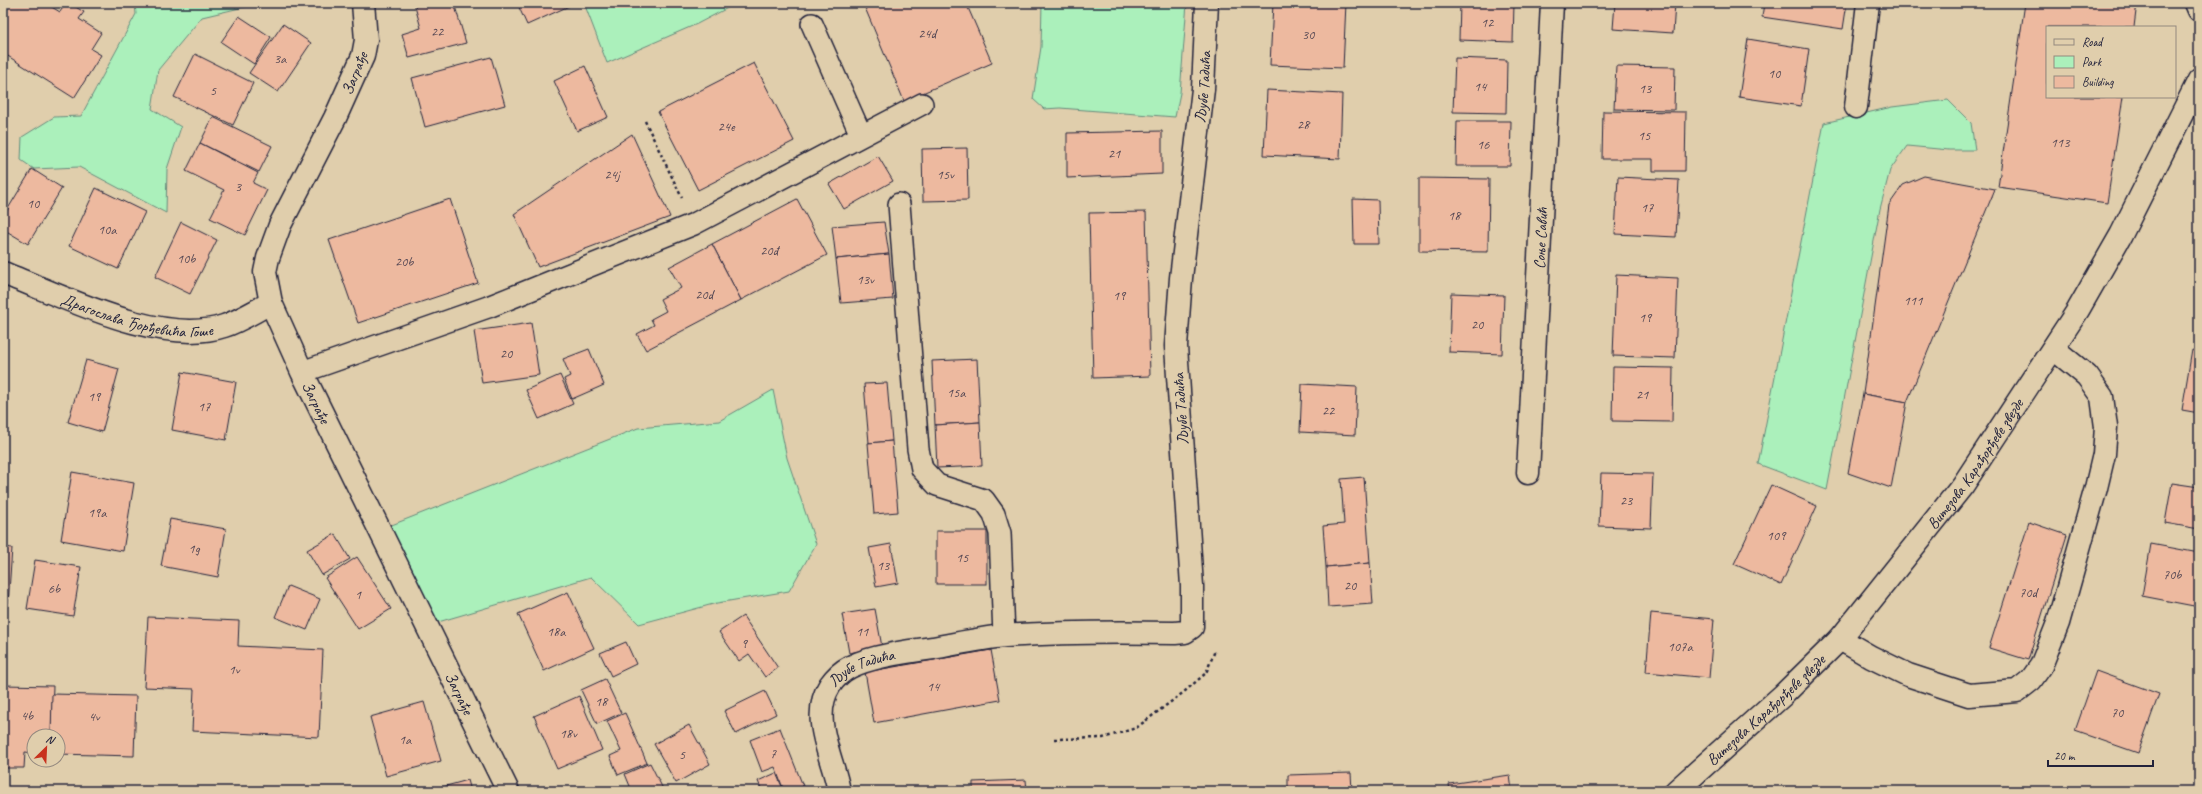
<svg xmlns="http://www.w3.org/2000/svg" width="2202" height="794" font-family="Caveat,sans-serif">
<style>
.green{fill:#abf0bb;stroke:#66897b}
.building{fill:#edb99f;stroke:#22223b}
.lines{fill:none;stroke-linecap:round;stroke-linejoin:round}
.service-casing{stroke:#22223b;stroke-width:24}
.minor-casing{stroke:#22223b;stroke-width:25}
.path{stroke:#22223b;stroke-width:2.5;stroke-dasharray:3 3;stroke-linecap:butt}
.service{stroke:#e0ceac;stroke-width:21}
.minor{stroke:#e0ceac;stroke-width:22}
.labels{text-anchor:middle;stroke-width:3;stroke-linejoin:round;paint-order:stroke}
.number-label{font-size:14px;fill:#554854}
.street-label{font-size:16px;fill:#22223b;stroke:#e0ceac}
</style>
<rect width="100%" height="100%" fill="#e0ceac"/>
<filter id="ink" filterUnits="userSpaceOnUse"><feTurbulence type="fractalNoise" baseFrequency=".025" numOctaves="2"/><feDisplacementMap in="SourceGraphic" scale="8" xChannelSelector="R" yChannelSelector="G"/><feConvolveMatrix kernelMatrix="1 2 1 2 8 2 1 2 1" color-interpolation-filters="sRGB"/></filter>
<g filter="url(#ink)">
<!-- green -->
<g class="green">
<polygon points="135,3 261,3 202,17 158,70 152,109 181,127 167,169 166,213 79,167 34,169 21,160 22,137 54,117 81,116 136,14"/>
<polygon points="584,3 737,3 697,24 607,63"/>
<polygon points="1042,3 1187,3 1180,93 1175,117 1060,108 1044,109 1033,99 1041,47"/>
<polygon points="1948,100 1971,123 1975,150 1949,150 1907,146 1890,170 1880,209 1827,490 1758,464 1824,123 1892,107"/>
<polygon points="773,390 787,458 816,544 789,591 717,603 639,624 591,577 428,625 379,530 638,428 719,421"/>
</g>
<!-- building -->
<g class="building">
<polygon points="3,3 51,3 50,6 60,12 66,3 69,3 84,12 79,19 101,33 91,49 101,55 74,98 3,53"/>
<polygon points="414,3 454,3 466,43 409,58 402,34 421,28"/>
<polygon points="517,3 568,3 569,6 527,25"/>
<polygon points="863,3 966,3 992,63 904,101"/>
<polygon points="1273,3 1346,3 1343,68 1270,65"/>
<polygon points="1460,3 1514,3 1513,42 1459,40"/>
<polygon points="1615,3 1675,3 1673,33 1613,29"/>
<polygon points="1764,3 1847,3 1843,29 1762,17"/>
<polygon points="2025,3 2137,3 2134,27 2047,27 2047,97 2123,97 2107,203 1998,187"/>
<polygon points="239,16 271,37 254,64 221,42"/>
<polygon points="283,24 311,43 278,92 249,73"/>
<polygon points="1748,39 1809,49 1801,106 1739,97"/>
<polygon points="195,54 253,83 233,125 174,97"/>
<polygon points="491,57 505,105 425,127 412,78"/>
<polygon points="1455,58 1507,60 1506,113 1453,112"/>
<polygon points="754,63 794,141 698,190 658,112"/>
<polygon points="585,66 608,117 577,131 554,81"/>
<polygon points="1616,66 1675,67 1674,110 1614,109"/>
<polygon points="1267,90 1342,94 1340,159 1264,155"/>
<polygon points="1603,111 1686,112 1685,171 1653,171 1653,159 1602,159"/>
<polygon points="213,117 272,146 259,172 200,143"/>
<polygon points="1457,121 1511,121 1510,166 1456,166"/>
<polygon points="1162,131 1162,174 1067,178 1067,133"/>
<polygon points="632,134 670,217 538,267 514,214"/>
<polygon points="200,143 258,173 253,183 267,190 245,235 210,218 224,190 186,171"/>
<polygon points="967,148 968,200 923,201 922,149"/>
<polygon points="878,156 893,181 844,209 829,184"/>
<polygon points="32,169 62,188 28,244 3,229 3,217"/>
<polygon points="1924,176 1995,189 1907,402 1863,394 1889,205 1903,185"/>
<polygon points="1618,177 1679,180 1676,237 1615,234"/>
<polygon points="1419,178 1489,179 1488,252 1419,251"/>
<polygon points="96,188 145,212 118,269 69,246"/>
<polygon points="450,199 478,283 358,323 329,240"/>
<polygon points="797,199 827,255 741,300 712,244"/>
<polygon points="1353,199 1378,200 1379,244 1354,244"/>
<polygon points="1146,212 1150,376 1093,378 1089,213"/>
<polygon points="181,222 217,240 190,294 155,277"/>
<polygon points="884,222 889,254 836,259 832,226"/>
<polygon points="2199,231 2199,259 2196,259"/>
<polygon points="712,244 741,300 646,350 637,334 654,325 651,319 666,311 660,299 681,288 669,267"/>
<polygon points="889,254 893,299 841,303 836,259"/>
<polygon points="1616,275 1678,278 1675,358 1613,356"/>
<polygon points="1451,293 1504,295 1502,354 1449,352"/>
<polygon points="531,323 539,375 482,383 474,331"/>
<polygon points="589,349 604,385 572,399 564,379 570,376 563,359"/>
<polygon points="2192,350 2199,352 2199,413 2182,410"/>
<polygon points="977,359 980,422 935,425 932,361"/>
<polygon points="86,360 119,369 102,432 68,422"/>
<polygon points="1613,367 1673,368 1672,422 1612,421"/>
<polygon points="182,372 236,382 226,440 172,430"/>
<polygon points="560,375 573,404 539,419 526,390"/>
<polygon points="887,383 892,441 869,443 864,384"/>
<polygon points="1302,384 1357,387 1355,435 1300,432"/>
<polygon points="1863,394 1907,402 1891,488 1848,473"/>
<polygon points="980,422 982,466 937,468 935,425"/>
<polygon points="892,441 898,512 874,514 868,443"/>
<polygon points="72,472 134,483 123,551 61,540"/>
<polygon points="1601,473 1653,474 1651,528 1599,526"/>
<polygon points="1364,477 1370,563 1326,567 1323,526 1344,524 1341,479"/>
<polygon points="2172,483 2199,487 2199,529 2165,523"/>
<polygon points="1771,485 1817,506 1781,585 1734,564"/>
<polygon points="170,519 226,529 218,577 161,566"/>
<polygon points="2029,522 2067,535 2028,660 1989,648"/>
<rect x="936" y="531" width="51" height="53"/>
<polygon points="335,534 350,559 322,575 307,550"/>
<polygon points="891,544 898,583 876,587 869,548"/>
<polygon points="2151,544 2199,553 2199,607 2142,596"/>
<polygon points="3,547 12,548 8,606 3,606"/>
<polygon points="357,557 391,609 358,629 325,578"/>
<polygon points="35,560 81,567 73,616 27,609"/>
<polygon points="1370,563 1373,604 1328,607 1326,567"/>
<polygon points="288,586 320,599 307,630 275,617"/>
<polygon points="568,592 594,648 544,671 518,614"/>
<polygon points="875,609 882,647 849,653 842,614"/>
<polygon points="1651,613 1714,619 1709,678 1646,672"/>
<polygon points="743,616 778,668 765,677 749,654 739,661 719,632"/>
<polygon points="148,617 239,621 238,646 323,650 319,737 192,731 194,689 144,687"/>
<polygon points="626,642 636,664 611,676 600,653"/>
<polygon points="991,650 1000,700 874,723 865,672"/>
<polygon points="2096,671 2159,694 2138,753 2075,731"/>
<polygon points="605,679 621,713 597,724 581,690"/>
<polygon points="3,685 53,686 51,736 34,736 34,753 25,752 24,768 3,768"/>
<polygon points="765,691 776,714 736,734 724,711"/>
<polygon points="52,694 136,696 134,756 58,754 58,736 51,736"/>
<polygon points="579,696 602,750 557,769 534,716"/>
<polygon points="424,702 441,761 386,776 370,717"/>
<polygon points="625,713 647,763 618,775 610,756 621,751 607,721"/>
<polygon points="689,725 710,764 676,783 654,744"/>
<polygon points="780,728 805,791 784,791 775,767 762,772 750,740"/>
<polygon points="650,763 664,791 632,791 625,774"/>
<polygon points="776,773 784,791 762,791 758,781"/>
<polygon points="1351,773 1352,791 1288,791 1288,775"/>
<polygon points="1510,775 1512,791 1450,791 1449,784"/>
<polygon points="468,780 471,791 428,791"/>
<polygon points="1026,780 1027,791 973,791 973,782"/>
</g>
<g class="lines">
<!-- service casing -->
<g class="service-casing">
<g id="service">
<polyline points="812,24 861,135"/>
<polyline points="899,204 918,449 922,469 937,485 984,500 994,514 1000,533 1004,636"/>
<polyline points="302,372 488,307 694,224 922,104"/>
</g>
</g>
<!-- minor casing -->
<g class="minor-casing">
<g id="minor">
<path id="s1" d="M363,3L366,40L363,56L335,118L280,225L268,258L265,272L271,303L302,372L508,791"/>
<polyline points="2196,3 2199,10"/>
<polyline points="1856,107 1868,3"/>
<path id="s2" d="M3,273C63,296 161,347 224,326C240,321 256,310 271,303"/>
<path id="s3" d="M1528,473L1552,3"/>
<polyline points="1840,639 1871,657 1908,675 1969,695 2017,691 2031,680 2041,666 2058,623 2096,488 2104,454 2106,427 2102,397 2087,376 2054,349"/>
<path id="s4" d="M839,791C833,757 809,718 830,685C835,678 842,671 850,667C871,656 909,651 933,648C956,644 981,638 1005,636C1061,632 1118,632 1175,633L1185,632L1192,627V586L1176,346L1181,278L1203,89L1207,3"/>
<path id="s5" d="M1676,791L1783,695L1840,639L1963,485L2078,310L2121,235L2199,80"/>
</g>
</g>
<!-- path -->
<g class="path">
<polyline points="645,121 682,198"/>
<polyline points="1054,739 1103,738 1136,728 1184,692 1206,673 1214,653 1212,650"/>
</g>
<!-- service -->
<use href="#service" class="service"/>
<!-- minor -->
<use href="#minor" class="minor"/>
</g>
</g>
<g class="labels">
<!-- number labels -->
<g class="number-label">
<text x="1487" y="27">12</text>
<text x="437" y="36">22</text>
<text x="927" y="38">24d</text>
<text x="1308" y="39">30</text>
<text x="280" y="63">3a</text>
<text x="1774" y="78">10</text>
<text x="1480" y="91">14</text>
<text x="1645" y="93">13</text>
<text x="213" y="95">5</text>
<text x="1303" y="129">28</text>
<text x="726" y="131">24e</text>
<text x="1644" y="140">15</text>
<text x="2060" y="147">113</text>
<text x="1483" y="149">16</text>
<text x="1114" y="158">21</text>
<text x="612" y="179">24j</text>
<text x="945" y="179">15v</text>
<text x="238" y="191">3</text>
<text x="33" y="208">10</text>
<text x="1647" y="212">17</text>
<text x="1454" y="220">18</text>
<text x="107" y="234">10a</text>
<text x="769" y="255">20đ</text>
<text x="186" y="263">10b</text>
<text x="404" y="266">20b</text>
<text x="865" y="284">13v</text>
<text x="704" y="299">20d</text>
<text x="1119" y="300">19</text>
<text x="1913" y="305">111</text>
<text x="1645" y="322">19</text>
<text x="1477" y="329">20</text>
<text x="506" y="358">20</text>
<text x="956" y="397">15a</text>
<text x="1642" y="399">21</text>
<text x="94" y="401">19</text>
<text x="204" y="411">17</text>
<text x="1328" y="415">22</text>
<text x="1626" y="505">23</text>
<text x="97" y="517">19a</text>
<text x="1776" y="540">109</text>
<text x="194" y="553">1g</text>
<text x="962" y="562">15</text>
<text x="883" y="570">13</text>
<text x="2172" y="579">70b</text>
<text x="1350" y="590">20</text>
<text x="54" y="593">6b</text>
<text x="2028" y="597">70d</text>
<text x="358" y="599">1</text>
<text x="556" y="636">18a</text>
<text x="862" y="636">11</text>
<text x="744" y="648">9</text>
<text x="1680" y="651">107a</text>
<text x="234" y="674">1v</text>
<text x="933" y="691">14</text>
<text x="601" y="706">18</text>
<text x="2117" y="717">70</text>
<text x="27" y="720">4b</text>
<text x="94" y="721">4v</text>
<text x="568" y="738">18v</text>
<text x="405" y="744">1a</text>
<text x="773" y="758">7</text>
<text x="682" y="759">5</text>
</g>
<!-- street labels -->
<g class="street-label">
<text transform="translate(354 73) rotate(-68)" y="6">Заграђе</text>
<text dy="6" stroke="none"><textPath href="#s4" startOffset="1026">Љубе Тадића</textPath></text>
<text dy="6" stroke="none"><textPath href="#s3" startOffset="235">Соње Савић</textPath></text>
<text dy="6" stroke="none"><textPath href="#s2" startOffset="142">Драгослава Ђорђевића Гоше</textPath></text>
<text dy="6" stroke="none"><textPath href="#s1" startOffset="432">Заграђе</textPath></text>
<text transform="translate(1180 409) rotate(-94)" y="6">Љубе Тадића</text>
<text dy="6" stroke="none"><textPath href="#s5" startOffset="445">Витезова Карађорђеве звезде</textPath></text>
<text dy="6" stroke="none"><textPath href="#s4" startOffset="147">Љубе Тадића</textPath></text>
<text dy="6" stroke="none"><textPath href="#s1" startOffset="756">Заграђе</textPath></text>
<text dy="6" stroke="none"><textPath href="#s5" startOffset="121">Витезова Карађорђеве звезде</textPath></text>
</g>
</g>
<!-- margin -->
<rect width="2202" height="794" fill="none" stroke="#e0ceac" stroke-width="16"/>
<rect x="8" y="8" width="2186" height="778" fill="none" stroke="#22223b" stroke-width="1.5" filter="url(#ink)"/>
<!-- legend -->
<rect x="2046" y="26" width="130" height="72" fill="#e0ceac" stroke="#94897f"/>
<rect x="2054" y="39" width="20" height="6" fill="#e0ceac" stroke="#94897f"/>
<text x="2082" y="46" font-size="12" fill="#22223b">Road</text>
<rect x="2054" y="56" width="20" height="12" fill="#abf0bb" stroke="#94897f"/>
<text x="2082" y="66" font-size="12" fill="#22223b">Park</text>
<rect x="2054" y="76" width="20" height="12" fill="#edb99f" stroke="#94897f"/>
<text x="2082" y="86" font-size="12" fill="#22223b">Building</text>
<!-- north arrow -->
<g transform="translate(46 748) rotate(24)"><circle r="19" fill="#e0ceac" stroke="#94897f"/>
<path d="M0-3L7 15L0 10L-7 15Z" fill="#c8321e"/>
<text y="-6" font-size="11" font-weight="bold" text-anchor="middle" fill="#22223b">N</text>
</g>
<!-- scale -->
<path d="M2048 760v6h105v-6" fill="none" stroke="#22223b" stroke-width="2"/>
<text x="2054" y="760" font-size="12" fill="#22223b" stroke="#e0ceac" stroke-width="3" paint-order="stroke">20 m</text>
</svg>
